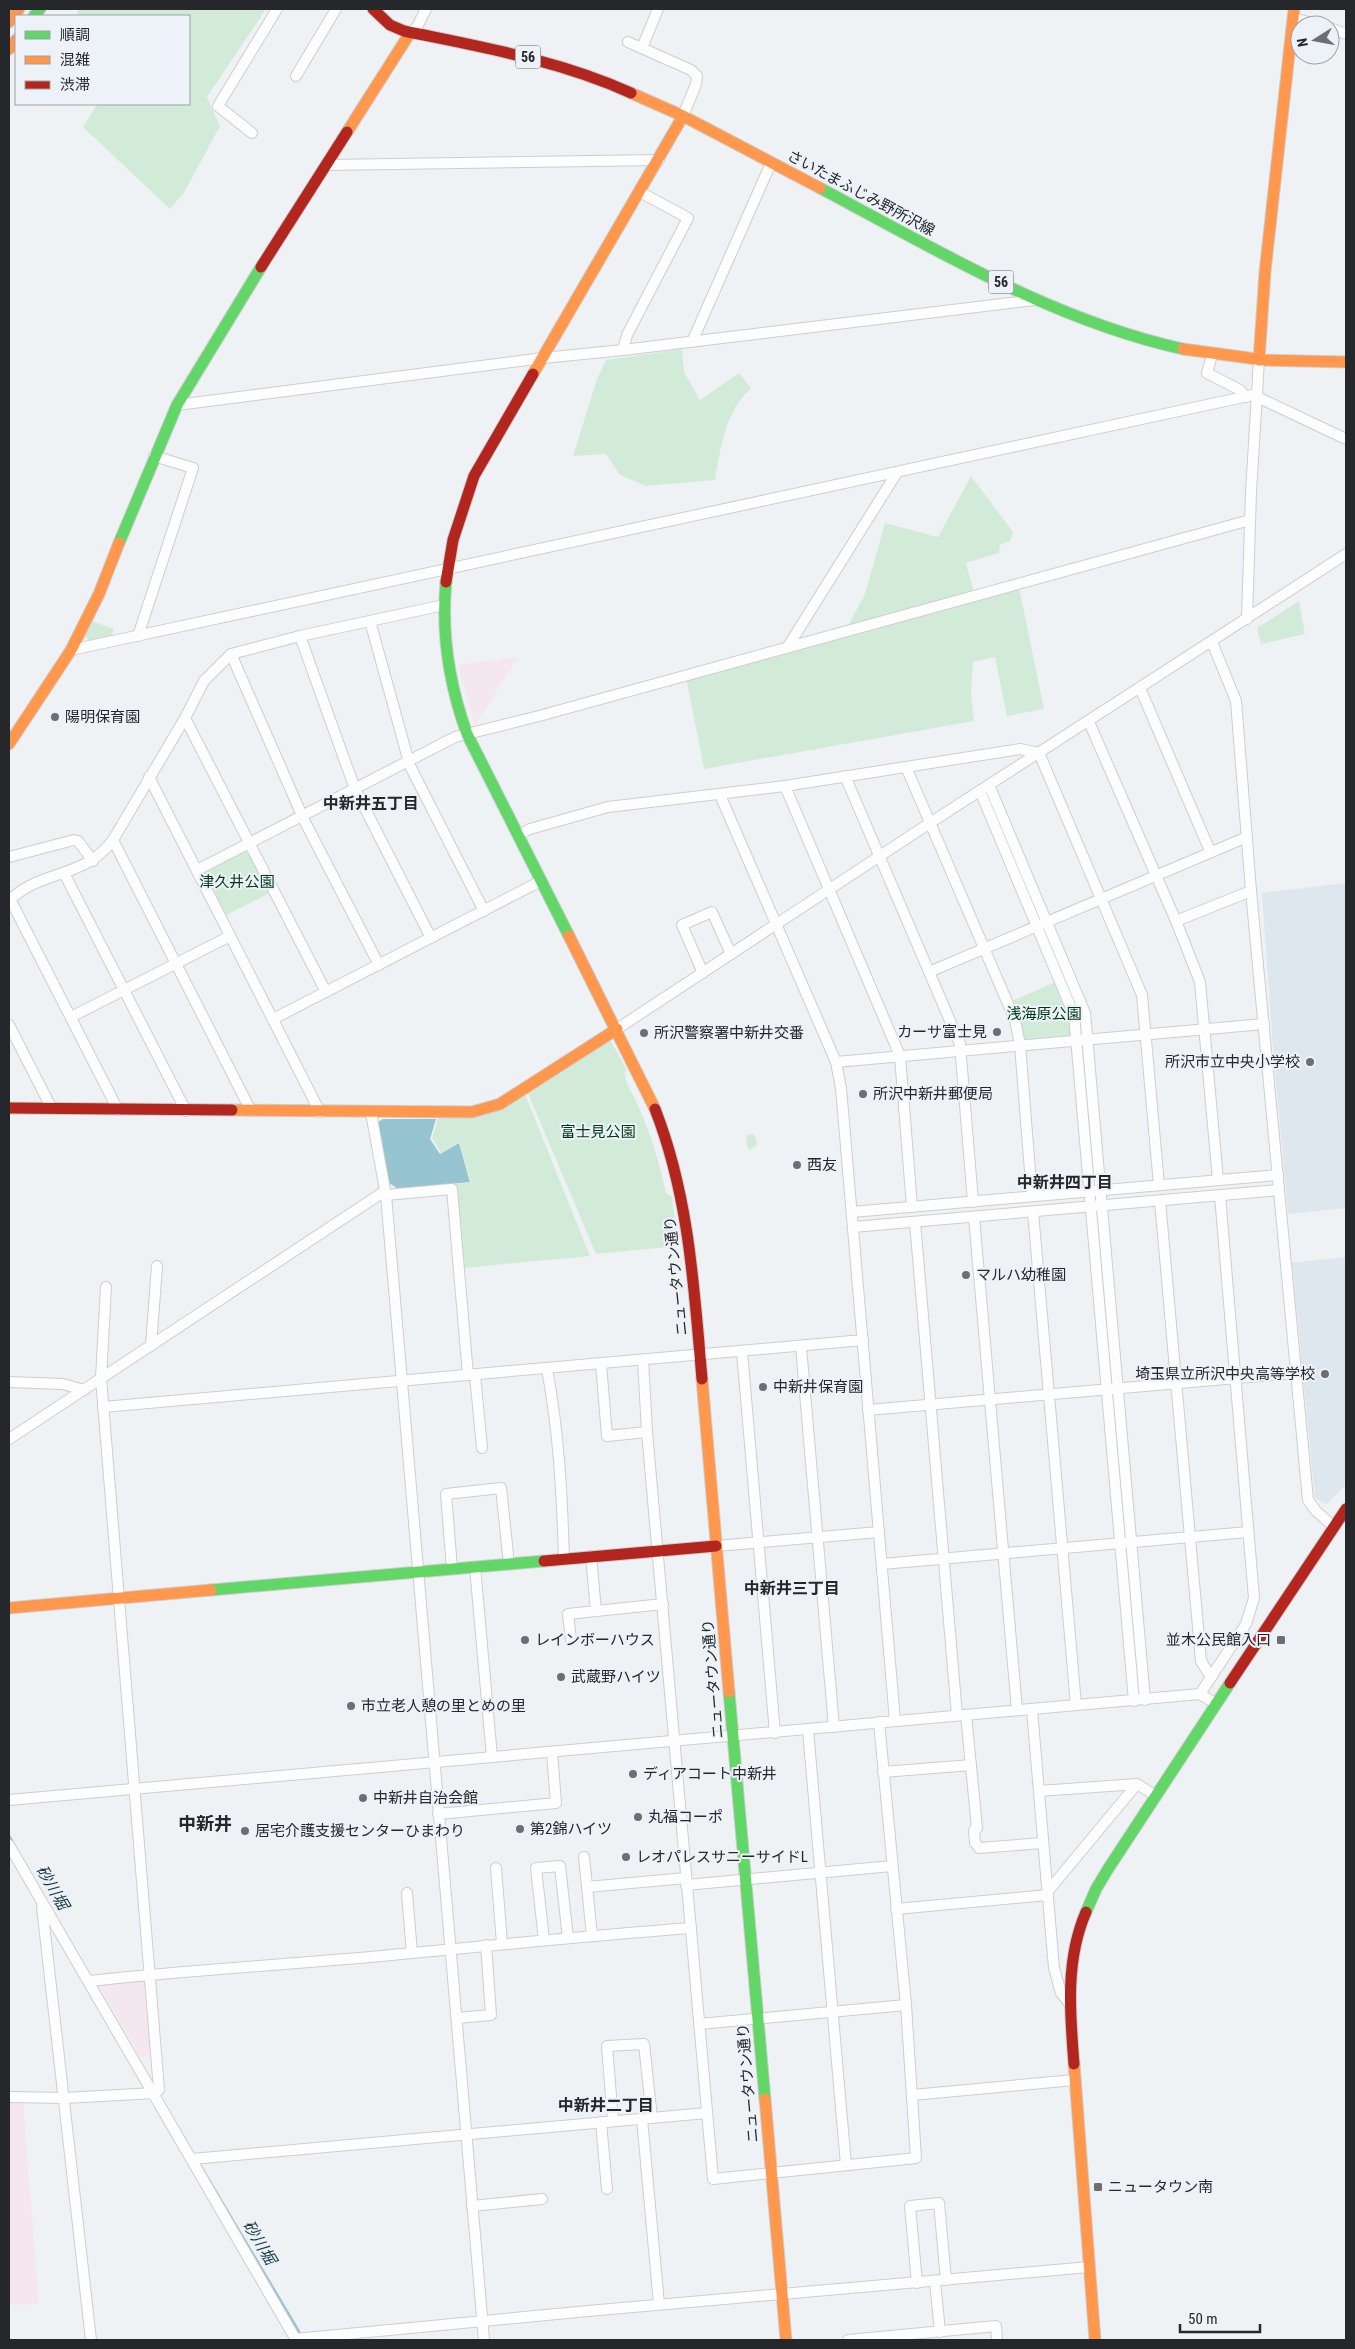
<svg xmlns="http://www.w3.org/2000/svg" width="1355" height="2349" font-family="'Roboto Condensed','Noto Sans JP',sans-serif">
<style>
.built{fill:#dee6ee}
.industrial{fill:#f4e8ee}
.green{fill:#d2ebd9}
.water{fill:#96c4d0}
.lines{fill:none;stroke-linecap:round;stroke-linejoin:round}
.stream{stroke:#96c4d0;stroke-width:3}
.street-casing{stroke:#ccced0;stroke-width:12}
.fast-casing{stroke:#ccced0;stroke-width:13}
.slow-casing{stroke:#ccced0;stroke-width:13}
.jam-casing{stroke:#ccced0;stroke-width:13}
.street{stroke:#fdfdfe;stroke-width:10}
.fast{stroke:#63d668;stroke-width:11}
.slow{stroke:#ff974d;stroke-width:11}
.jam{stroke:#b3261e;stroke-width:11}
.poi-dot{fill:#6c6e71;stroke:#ecf2f8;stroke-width:2}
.labels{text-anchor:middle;stroke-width:4;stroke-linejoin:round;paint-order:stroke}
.shield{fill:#ecf2f8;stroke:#616468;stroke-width:1}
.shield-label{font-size:14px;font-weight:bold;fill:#25272a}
.street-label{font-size:15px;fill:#25272a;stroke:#ecf2f8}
.poi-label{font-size:15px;fill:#25272a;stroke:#ecf2f8;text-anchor:start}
.park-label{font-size:15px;fill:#003615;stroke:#ecf2f8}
.neighbourhood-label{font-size:16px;font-weight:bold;fill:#25272a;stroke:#ecf2f8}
.water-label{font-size:16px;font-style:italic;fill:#193840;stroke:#ecf2f8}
.quarter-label{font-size:18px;font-weight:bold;fill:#25272a;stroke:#ecf2f8}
</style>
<rect width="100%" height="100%" fill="#eff2f5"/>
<!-- built -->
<g class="built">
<polygon points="1346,883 1346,1208 1288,1214 1273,1048 1262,893"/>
<polygon points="1346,1257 1346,1484 1327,1504 1315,1498 1292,1263"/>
</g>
<!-- industrial -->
<g class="industrial">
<polygon points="518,657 475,726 458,665"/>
<polygon points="147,1980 153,2054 141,2058 98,1984"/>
<polygon points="9,2101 23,2101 39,2304 9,2305"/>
</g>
<!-- green -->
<g class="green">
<polygon points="78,9 266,9 207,97 220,126 185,191 170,209 83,127 97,104 189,104 189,16 77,16"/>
<path d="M682,349L684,372L700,400L739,373L751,388C725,412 721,447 715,480L646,486L620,475L606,454L573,456L597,379L606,360Z"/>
<polygon points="971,476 1013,532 1010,541 1000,545 999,553 966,563 976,599 1019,587 1044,709 1007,716 995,657 973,662 971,694 974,721 704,769 686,677 843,635 865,594 885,523 938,537"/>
<polygon points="1299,601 1305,634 1261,644 1257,628"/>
<polygon points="92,621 114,629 111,638 90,642 85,636"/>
<polygon points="248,849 270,893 226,915 204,871"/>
<polygon points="1058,981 1067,1003 1072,1032 1069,1036 1026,1040 1022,1037 1012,1001"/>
<path d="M610,1040L626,1068C623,1079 629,1087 634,1097C649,1128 659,1160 666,1193L672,1197L678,1246L596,1254L527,1091Z"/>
<polygon points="525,1094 590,1256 464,1268 456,1184 471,1182 459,1142 441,1153 432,1138 438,1119"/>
<polygon points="754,1134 757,1141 756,1146 749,1150 746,1143 747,1135"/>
</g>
<!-- water -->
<polygon class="water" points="383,1119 436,1119 430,1139 440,1154 459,1143 470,1182 398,1189 388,1182 378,1122"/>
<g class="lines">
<!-- stream -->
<g class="stream">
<polyline points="9,1836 13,1843"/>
<polyline points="201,2167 299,2332"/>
</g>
<!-- street casing -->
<g class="street-casing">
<g id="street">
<polyline points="1293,18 1320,25"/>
<polyline points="1330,28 1346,34"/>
<polyline points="410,33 417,27 426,9"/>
<polyline points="628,42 691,70 697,76 696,84 683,116"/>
<polyline points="642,48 658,9"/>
<polyline points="296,76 336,9"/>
<polyline points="252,133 218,106 277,9"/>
<polyline points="326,165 659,160"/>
<polyline points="692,342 771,163"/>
<polyline points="623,350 627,335 688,218 640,192"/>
<polyline points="1212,355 1207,373 1240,390 1246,397"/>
<polyline points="177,405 543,358 623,350 1035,300"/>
<polyline points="1247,619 1251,492 1259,360"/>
<polyline points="370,621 410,766 484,911"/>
<polyline points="138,636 193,468 154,456"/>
<polyline points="300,636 355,789 431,938"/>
<polyline points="1212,642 1236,701 1251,891 1308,1500 1316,1511 1333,1526"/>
<polyline points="787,648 896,474"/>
<polyline points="71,650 1253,395 1346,439"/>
<polyline points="231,654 304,820 379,965"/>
<polyline points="1140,688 1210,851"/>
<polyline points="185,718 326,992"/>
<polyline points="1089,722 1176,921 1200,982 1218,1180"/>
<polyline points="906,767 1015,1020 1020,1045 1032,1196"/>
<polyline points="845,776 960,1044 973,1202"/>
<polyline points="149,777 320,1112"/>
<polyline points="989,785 1085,1013 1145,1700"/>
<polyline points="785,786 900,1056 912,1207"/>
<polyline points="980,791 1074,1015 1134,1701"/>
<polyline points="720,795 836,1062 841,1088 895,1721"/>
<polyline points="518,835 530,829 608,807 785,786 1020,749 1039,753 1142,995 1159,1185"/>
<polyline points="113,840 251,1111"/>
<polyline points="9,857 74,840 78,841 93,861"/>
<polyline points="197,870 455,737 539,716 1250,520"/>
<polyline points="64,873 186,1111"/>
<polyline points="10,899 118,1110"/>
<path d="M9,901C40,869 83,880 113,840L185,718L204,681L231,654L300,636L444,605"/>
<polyline points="1176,921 1251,891"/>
<polyline points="929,972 1247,837"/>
<polyline points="703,973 682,925 712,912 731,954"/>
<polyline points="71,1017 230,936"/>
<polyline points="273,1019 541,881"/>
<polyline points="9,1025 52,1109"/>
<polyline points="617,1029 930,823 1346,554"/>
<polyline points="836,1062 1264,1024"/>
<polyline points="371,1113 386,1195 484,2340"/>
<polyline points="386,1195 452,1189 468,1375"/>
<polyline points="1160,1201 1201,1661 1211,1677"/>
<polyline points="852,1212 1278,1175"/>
<polyline points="1033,1212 1076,1705"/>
<polyline points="974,1217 1017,1710"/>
<polyline points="915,1222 957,1715"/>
<polyline points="853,1227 1279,1190"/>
<polyline points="151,1346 157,1266"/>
<polyline points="801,1347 834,1727"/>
<polyline points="742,1352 775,1733"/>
<polyline points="643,1360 647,1432 713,2179 916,2158 906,2005 879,1722"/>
<polyline points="601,1364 607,1436 647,1432"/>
<path d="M547,1369C559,1433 562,1493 564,1559"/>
<polyline points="475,1375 482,1448"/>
<polyline points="9,1382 63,1384 84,1390"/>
<polyline points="103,1407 863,1340"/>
<polyline points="868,1410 1296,1373"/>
<polyline points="9,1439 385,1191"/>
<polyline points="716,1546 879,1532"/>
<polyline points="882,1564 1248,1532"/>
<polyline points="475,1567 492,1757"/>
<polyline points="452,1569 446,1494 501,1488 509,1564"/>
<polyline points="596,1611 663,1604"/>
<polyline points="571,1640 568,1614 596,1611 591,1556"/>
<polyline points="1200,1694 1246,1624 1254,1598 1220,1196"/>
<polyline points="1032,1710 1054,1968 1061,1993 1069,2003"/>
<polyline points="966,1715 977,1828 974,1830 975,1843 979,1848 1043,1843"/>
<polyline points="808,1730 846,2165"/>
<polyline points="883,1772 971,1765"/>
<polyline points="1039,1791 1137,1784"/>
<polyline points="9,1800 1200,1694 1216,1704"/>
<polyline points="438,1814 556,1803 552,1752"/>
<polyline points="9,1845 296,2340"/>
<polyline points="584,1857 592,1936"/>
<polyline points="496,1868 502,1943"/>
<polyline points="686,1885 892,1866"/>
<polyline points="587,1887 686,1878"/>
<polyline points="1048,1891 1137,1784 1156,1796"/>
<polyline points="407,1893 412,1953"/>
<polyline points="42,1907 91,2340"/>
<polyline points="896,1909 1048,1895"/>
<polyline points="544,1940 536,1868 560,1866 568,1938"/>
<path d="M89,1981C196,1969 305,1964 412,1953C505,1944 598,1935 691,1928"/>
<polyline points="457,2018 491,2015 486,1945"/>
<polyline points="699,2024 906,2005"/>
<polyline points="912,2095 1074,2080"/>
<polyline points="9,2097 65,2098 155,2093 159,2090 101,1378 106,1287"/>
<polyline points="642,2119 659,2304"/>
<polyline points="613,2121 607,2046 644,2044 652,2118"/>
<polyline points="601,2122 607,2189"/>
<polyline points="192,2159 707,2113"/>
<polyline points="472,2206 542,2199"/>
<polyline points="935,2281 940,2332"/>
<polyline points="917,2283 910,2206 939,2203 946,2280"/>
<polyline points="295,2339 588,2311 1089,2267"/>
<polyline points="848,2340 996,2326 997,2340"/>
</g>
</g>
<!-- fast casing -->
<g class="fast-casing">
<g id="fast">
<polyline points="34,16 40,9"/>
<path d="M820,188C937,250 1052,320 1183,349"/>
<polyline points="119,543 177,405 261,267"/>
<path d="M446,582C441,636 449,684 467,734L569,936"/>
<polyline points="211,1590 544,1561"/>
<polyline points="729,1692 765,2099"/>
<polyline points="1086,1912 1096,1889 1108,1869 1230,1683"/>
</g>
</g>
<!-- slow casing -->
<g class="slow-casing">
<g id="slow">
<polyline points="9,22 19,9"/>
<polyline points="9,49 16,40"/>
<polyline points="631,93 683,116 820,188"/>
<polyline points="347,132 410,33"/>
<polyline points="1183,349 1264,360 1346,362"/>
<polyline points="1259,360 1265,272 1294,9"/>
<polyline points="533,374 683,116"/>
<polyline points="9,744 71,650 99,594 119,543"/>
<polyline points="569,936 655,1109"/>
<polyline points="232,1110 472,1112 500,1104 617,1029"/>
<polyline points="702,1379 729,1692"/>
<polyline points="9,1608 211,1590"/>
<polyline points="1074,2064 1095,2340"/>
<polyline points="765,2099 786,2340"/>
</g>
</g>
<!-- jam casing -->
<g class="jam-casing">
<g id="jam">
<path d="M373,9L390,25L404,31C481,47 558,60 631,93"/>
<polyline points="261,267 347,132"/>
<polyline points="446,582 453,540 474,476 533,374"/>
<polyline points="9,1108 232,1110"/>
<path d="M655,1109C689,1196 694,1287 702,1379"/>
<polyline points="544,1561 716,1546"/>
<polyline points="1230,1683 1346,1509"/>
<path d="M1074,2064C1070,2014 1065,1960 1086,1912"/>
</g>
</g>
<!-- street -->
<use href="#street" class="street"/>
<!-- fast -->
<use href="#fast" class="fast"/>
<!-- slow -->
<use href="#slow" class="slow"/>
<!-- jam -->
<use href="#jam" class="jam"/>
</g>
<!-- markers -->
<g class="poi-dot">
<circle cx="55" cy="717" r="5"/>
<circle cx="997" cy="1032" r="5"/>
<circle cx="644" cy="1033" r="5"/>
<circle cx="1310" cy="1062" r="5"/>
<circle cx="863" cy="1094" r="5"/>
<circle cx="797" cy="1165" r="5"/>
<circle cx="966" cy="1275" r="5"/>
<circle cx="1325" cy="1374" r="5"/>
<circle cx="763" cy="1387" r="5"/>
<circle cx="525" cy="1640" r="5"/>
<rect x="1276" y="1635" width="10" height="10" rx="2.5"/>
<circle cx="561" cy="1677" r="5"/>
<circle cx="351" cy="1706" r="5"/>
<circle cx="633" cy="1774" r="5"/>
<circle cx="363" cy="1798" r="5"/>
<circle cx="638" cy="1817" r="5"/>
<circle cx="520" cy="1829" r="5"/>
<circle cx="245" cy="1831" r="5"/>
<circle cx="626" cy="1857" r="5"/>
<rect x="1093" y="2182" width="10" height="10" rx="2.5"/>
</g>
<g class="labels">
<!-- shield labels -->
<g class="shield">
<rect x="515.5" y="45.5" width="25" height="23" rx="4"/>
<rect x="988.5" y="270.5" width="25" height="23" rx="4"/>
</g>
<g class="shield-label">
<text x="528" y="62">56</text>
<text x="1001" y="287">56</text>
</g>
<!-- street labels -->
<g class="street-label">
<text transform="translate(861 193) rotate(28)" y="5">さいたまふじみ野所沢線</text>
<text transform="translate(676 1276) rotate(-96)" y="5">ニュータウン通り</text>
<text transform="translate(713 1679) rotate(-95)" y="5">ニュータウン通り</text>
<text transform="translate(748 2083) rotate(-95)" y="5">ニュータウン通り</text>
</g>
<!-- poi labels -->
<g class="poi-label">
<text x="65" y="722">陽明保育園</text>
<text x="987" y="1037" text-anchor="end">カーサ富士見</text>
<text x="654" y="1038">所沢警察署中新井交番</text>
<text x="1300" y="1067" text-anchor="end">所沢市立中央小学校</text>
<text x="873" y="1099">所沢中新井郵便局</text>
<text x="807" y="1170">西友</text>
<text x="976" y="1280">マルハ幼稚園</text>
<text x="1315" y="1379" text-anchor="end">埼玉県立所沢中央高等学校</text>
<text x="773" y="1392">中新井保育園</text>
<text x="535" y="1645">レインボーハウス</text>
<text x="1271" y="1645" text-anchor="end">並木公民館入口</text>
<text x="571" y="1682">武蔵野ハイツ</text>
<text x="361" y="1711">市立老人憩の里とめの里</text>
<text x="643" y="1779">ディアコート中新井</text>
<text x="373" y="1803">中新井自治会館</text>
<text x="648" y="1822">丸福コーポ</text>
<text x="530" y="1834">第2錦ハイツ</text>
<text x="255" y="1836">居宅介護支援センターひまわり</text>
<text x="636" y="1862">レオパレスサニーサイドL</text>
<text x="1108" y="2192">ニュータウン南</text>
</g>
<!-- park labels -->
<g class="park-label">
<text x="237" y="887">津久井公園</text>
<text x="1044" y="1019">浅海原公園</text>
<text x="598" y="1137">富士見公園</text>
</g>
<!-- neighbourhood labels -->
<g class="neighbourhood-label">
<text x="371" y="809">中新井五丁目</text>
<text x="1065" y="1188">中新井四丁目</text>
<text x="792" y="1594">中新井三丁目</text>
<text x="606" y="2111">中新井二丁目</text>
</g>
<!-- water labels -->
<g class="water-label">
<text transform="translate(53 1887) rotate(60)" y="6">砂川堀</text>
<text transform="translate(260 2242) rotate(59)" y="6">砂川堀</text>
</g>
<!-- quarter labels -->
<g class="quarter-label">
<text x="205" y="1830">中新井</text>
</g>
</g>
<!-- border -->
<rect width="1355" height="2349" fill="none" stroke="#25272a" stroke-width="20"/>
<!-- legend -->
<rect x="15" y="15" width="175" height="90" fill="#ecf2f8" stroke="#9ca1a6"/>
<rect x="25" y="31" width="25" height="8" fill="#63d668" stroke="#9ca1a6"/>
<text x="60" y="40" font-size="15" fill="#25272a">順調</text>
<rect x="25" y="56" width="25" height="8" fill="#ff974d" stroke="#9ca1a6"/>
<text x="60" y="65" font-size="15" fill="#25272a">混雑</text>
<rect x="25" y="81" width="25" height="8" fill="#b3261e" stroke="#9ca1a6"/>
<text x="60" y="90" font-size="15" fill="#25272a">渋滞</text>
<!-- north arrow -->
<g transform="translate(1315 40) rotate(259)"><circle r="24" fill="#ecf2f8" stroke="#9ca1a6"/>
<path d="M0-4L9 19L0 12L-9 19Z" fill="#6c6e71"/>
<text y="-8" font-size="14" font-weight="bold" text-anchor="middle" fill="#25272a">N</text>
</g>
<!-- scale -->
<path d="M1180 2324v8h80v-8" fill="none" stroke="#25272a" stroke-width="2.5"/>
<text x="1188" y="2324" font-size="15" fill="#25272a" stroke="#ecf2f8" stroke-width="4" paint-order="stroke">50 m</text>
</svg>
